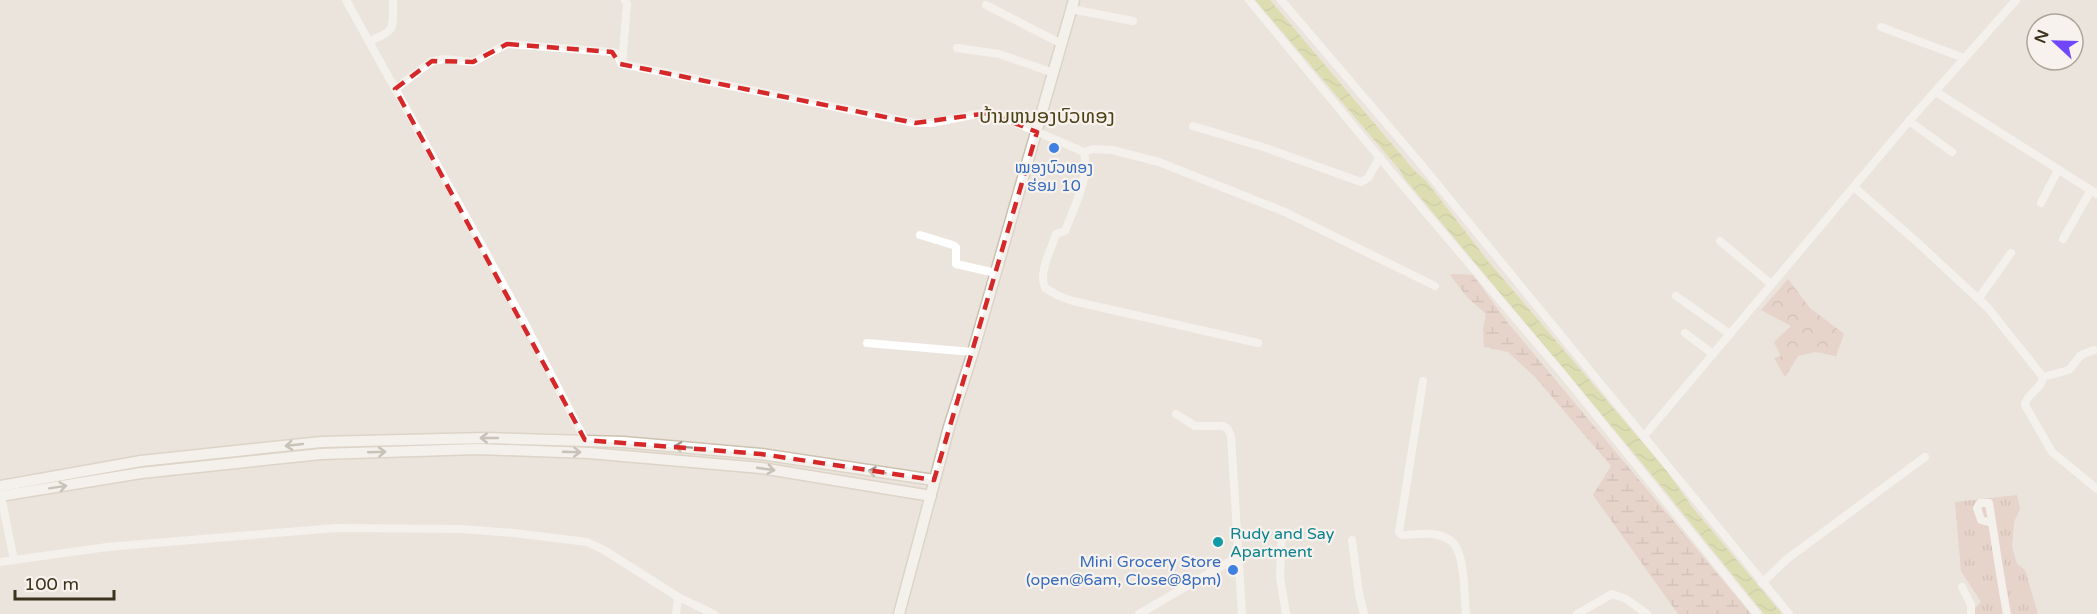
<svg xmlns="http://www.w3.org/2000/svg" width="2097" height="614" font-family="'Varela Round','Noto Sans Lao',sans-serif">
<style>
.forest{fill:url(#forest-crowns)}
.wetland{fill:url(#wetland-marsh)}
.park{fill:url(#park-tufts)}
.water{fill:url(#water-waves)}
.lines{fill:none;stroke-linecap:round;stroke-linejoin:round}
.secondary-casing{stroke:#cbc1ae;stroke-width:13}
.street{stroke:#fff;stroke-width:8}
.secondary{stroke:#fff;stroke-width:10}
.oneway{stroke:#9d998e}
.marked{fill:none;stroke:#d62828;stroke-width:4.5;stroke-dasharray:12 8;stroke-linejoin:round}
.shop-dot{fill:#3f7fe0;stroke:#f7f2ed;stroke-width:2}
.culture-dot{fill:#0f9aa8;stroke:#f7f2ed;stroke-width:2}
.labels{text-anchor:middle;stroke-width:4.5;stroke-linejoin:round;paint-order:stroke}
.shop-label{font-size:16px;fill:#366cbe;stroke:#f7f2ed}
.culture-label{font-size:16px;fill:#0d838f;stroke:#f7f2ed;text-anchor:start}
.quarter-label{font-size:20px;fill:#4f4117;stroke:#f7f2ed}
</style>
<defs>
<pattern id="forest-crowns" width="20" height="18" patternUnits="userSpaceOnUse" patternTransform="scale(1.5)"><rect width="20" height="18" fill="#dfbeb2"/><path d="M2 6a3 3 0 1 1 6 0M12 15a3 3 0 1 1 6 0" fill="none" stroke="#b69b90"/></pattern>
<pattern id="wetland-marsh" width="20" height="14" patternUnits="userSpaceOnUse" patternTransform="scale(1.5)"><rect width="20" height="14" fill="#dfbeb2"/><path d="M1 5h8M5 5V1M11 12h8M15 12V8" fill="none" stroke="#b69b90"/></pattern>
<pattern id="park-tufts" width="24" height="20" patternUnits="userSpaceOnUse" patternTransform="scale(1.5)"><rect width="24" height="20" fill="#dfbeb2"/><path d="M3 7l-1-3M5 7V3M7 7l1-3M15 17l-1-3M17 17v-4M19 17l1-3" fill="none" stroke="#b69b90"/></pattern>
<pattern id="water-waves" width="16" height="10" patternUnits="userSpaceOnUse" patternTransform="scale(1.5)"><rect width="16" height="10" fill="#cad77d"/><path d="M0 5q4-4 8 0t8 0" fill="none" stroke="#aeb96c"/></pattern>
</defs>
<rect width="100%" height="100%" fill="#ebe4dc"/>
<!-- forest -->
<polygon class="forest" points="1788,279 1810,308 1844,334 1836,356 1815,352 1798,356 1785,377 1774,358 1781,356 1774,342 1791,326 1761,310"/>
<!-- wetland -->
<polygon class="wetland" points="1455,274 1473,275 1508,323 1751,614 1678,614 1593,495 1611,466 1535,377 1508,352 1484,347 1483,329 1486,314 1467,297 1450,275"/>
<!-- park -->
<polygon class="park" points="2017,495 2020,509 2014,522 2012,547 2017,564 2025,570 2038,614 1975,614 1974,609 1981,602 1961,571 1955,502"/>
<!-- water -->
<polygon class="water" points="1255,0 1270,0 1413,169 1427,182 1488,261 1666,470 1693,508 1782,614 1764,614 1657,481 1405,179 1399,169"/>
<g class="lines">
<!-- secondary casing -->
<g class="secondary-casing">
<g id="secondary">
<polyline points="0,486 141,461 321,442 486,438 623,442 761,454 934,480"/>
<polyline points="0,496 141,473 321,454 478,449 589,453 761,468 931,496"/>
<polyline points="899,614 949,427 973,352 1074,0"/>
</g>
</g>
<!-- street -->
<g class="street">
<polyline points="346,0 524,322 585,440"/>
<polyline points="1249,0 1399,181 1562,373 1757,614"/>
<polyline points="1281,0 1420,163 1789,614"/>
<polyline points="986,5 1062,44"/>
<polyline points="1071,9 1133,21"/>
<polyline points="1881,27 1964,58"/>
<path d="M369,41C398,30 392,29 393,0"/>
<polyline points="957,48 999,54 1054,73"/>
<polyline points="622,64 627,4 625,0"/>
<path d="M395,89L432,61L445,59L473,62L507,44L612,52L616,53L622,64L915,123H931L977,114L989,113L998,115L1084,152C1090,178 1074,207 1065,231L1056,234C1051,250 1038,273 1045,288L1059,296L1073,301L1258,343"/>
<polyline points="1936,92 2097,194"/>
<polyline points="1909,121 1952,152"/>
<polyline points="1193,126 1266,148 1361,182 1368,178 1380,157"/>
<polyline points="1084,152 1093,149 1112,150 1159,162 1285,212 1435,286"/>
<polyline points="1854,187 1918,243 1988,308 2043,377"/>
<polyline points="2041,203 2058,170"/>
<polyline points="920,235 953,245 956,247 956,264 996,273"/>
<polyline points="2063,239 2091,190"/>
<polyline points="1720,241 1771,284"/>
<polyline points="1676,296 1730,334"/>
<polyline points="1979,298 2011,253"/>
<polyline points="1685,333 1713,354"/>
<polyline points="867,343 973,352"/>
<path d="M2043,377C2042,389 2026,394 2025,405L2052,452L2097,489"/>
<polyline points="2043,377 2069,370 2081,355 2094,350"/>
<path d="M1423,381L1399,532L1402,535C1415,535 1431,531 1444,537C1449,539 1455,543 1457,549C1465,565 1464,596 1466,614"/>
<polyline points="1176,414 1195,426 1223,426 1228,429 1231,436 1242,614"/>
<polyline points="1644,436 1909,121 2016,0"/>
<polyline points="1,496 14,560"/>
<path d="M1992,523L1981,520L1977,508L1980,503H1989C1995,540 2000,577 2007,614"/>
<polyline points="1282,533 1280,577 1286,614"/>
<polyline points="1352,540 1359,594 1364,614"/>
<polyline points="0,562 107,547 336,528 461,529 514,533 587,542 604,550 678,597 714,614"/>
<polyline points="1762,583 1787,559 1925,457"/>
<polyline points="1962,587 1971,605 1971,614"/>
<polyline points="676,614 678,597"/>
<polyline points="1139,614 1239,556"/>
<polyline points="1577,614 1612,594 1626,599 1647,614"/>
</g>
<!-- secondary -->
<use href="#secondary" class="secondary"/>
</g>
<!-- one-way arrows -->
<defs><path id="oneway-shaft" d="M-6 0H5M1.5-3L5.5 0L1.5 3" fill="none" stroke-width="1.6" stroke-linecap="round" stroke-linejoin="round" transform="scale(1.5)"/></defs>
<g class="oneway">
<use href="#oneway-shaft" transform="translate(489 438) rotate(-180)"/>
<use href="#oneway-shaft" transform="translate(294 445) rotate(174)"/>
<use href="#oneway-shaft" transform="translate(683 447) rotate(-175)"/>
<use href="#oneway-shaft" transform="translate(377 452) rotate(-2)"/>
<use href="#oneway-shaft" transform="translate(572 452) rotate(2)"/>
<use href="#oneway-shaft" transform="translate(766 469) rotate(8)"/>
<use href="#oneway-shaft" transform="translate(877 472) rotate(-171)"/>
<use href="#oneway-shaft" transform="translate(58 487) rotate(-9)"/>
</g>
<!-- marked area -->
<path d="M0 0H2097V614H0ZM507,44L612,52L620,64L915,123L989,113L1037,132L934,480L761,454L585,440L395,89L432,61L473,62Z" fill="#ebe4dc" fill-opacity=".55" fill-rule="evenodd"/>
<path class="marked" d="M507,44L612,52L620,64L915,123L989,113L1037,132L934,480L761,454L585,440L395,89L432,61L473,62Z"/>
<!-- markers -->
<g class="shop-dot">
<circle cx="1054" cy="148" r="6"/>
<circle cx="1233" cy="570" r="6"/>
</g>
<circle class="culture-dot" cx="1218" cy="542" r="6"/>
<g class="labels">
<!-- shop labels -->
<g class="shop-label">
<text x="1054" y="173">ໝອງບົວທອງ<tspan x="1054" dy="18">ຮ່ອມ 10</tspan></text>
<text x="1221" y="567" text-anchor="end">Mini Grocery Store<tspan x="1221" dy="18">(open@6am, Close@8pm)</tspan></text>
</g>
<!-- culture labels -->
<g class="culture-label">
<text x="1230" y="539">Rudy and Say<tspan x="1230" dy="18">Apartment</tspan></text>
</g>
<!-- quarter labels -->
<g class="quarter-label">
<text x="1047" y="123">ບ້ານຫນອງບົວທອງ</text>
</g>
</g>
<!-- north arrow -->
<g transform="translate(2055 42) rotate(292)"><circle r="28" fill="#f7f2ed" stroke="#aca69a" stroke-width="1.5"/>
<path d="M0-4.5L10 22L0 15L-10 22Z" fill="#7246ff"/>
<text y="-9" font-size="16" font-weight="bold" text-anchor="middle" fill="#3b331d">N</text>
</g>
<!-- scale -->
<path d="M15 590v9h99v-9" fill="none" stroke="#3b331d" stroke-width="3"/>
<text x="24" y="590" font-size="18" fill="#3b331d" stroke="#f7f2ed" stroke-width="4.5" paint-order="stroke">100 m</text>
</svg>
